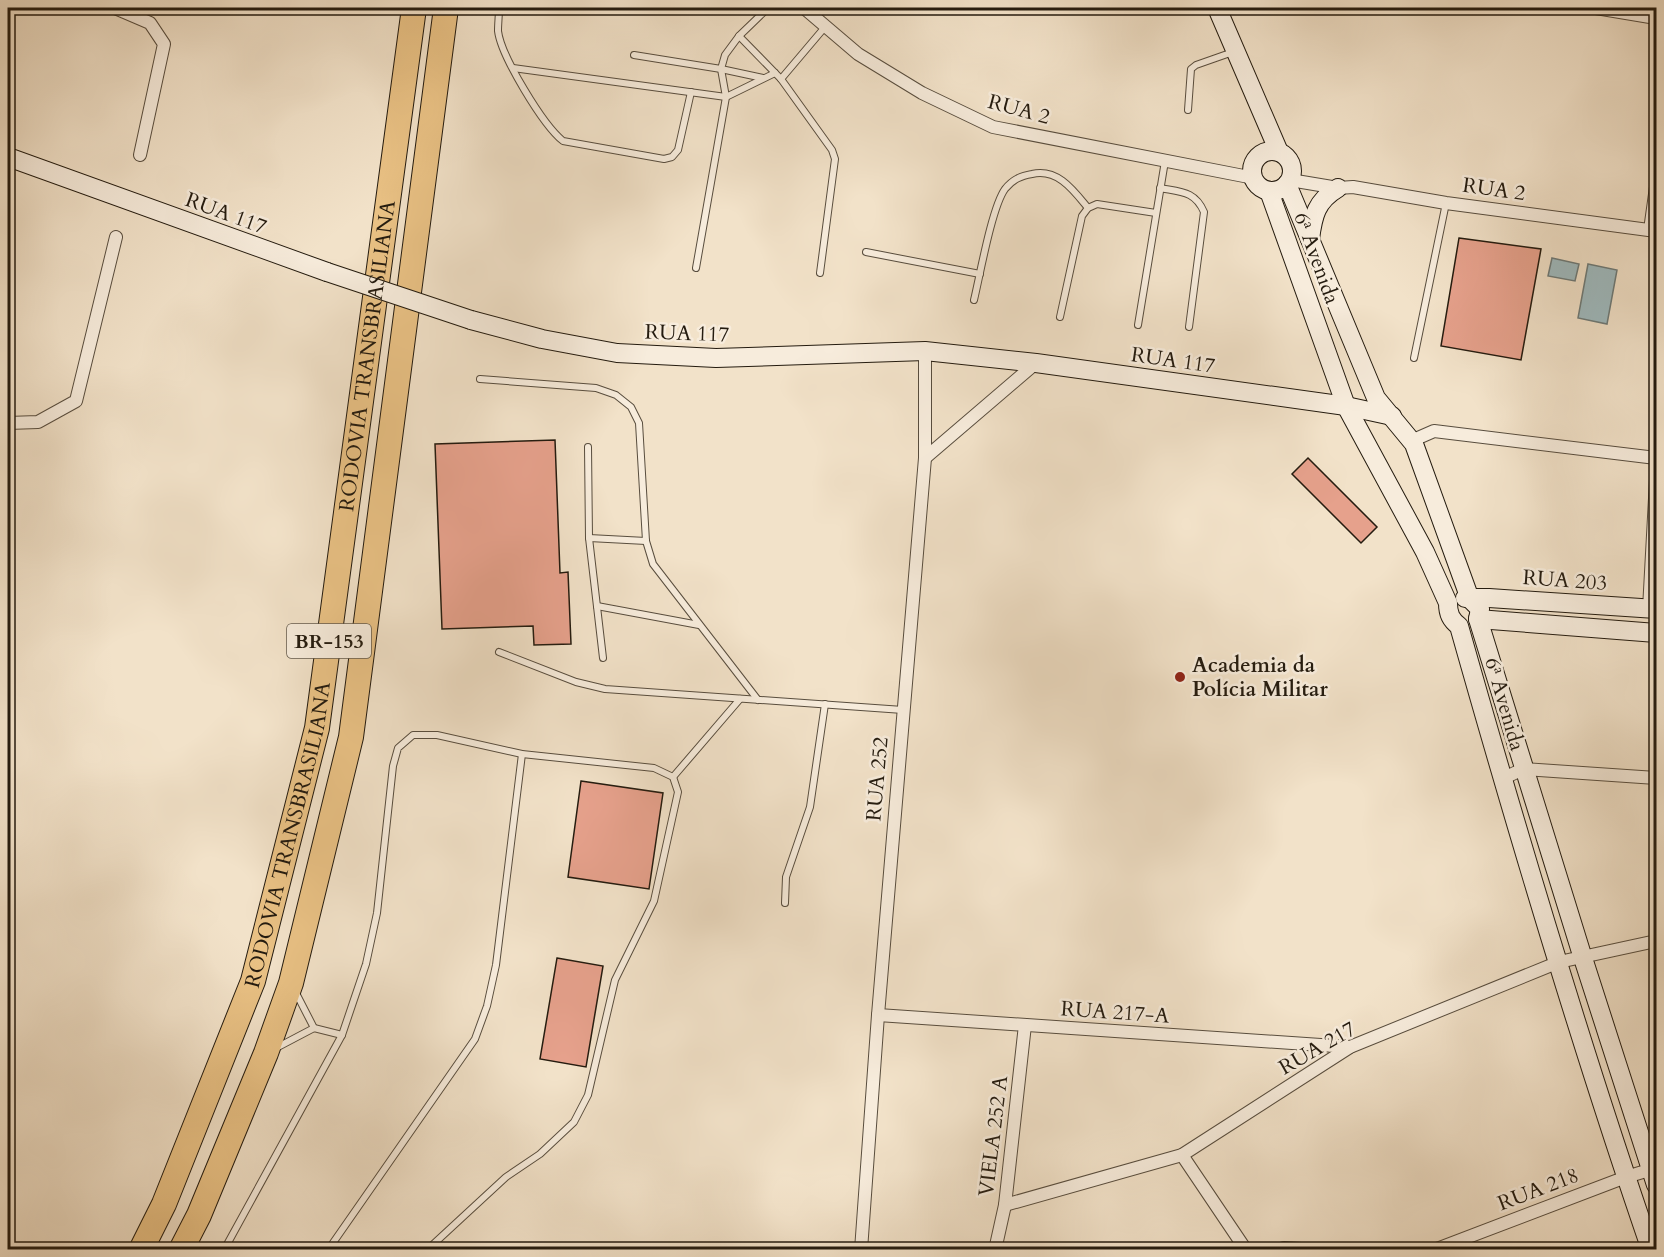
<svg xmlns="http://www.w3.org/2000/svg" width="1664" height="1257" font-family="Cardo,serif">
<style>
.water{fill:#9fbbc0;stroke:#6e7b79;stroke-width:1.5}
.building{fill:#e6a18c;stroke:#241b0f;stroke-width:1.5}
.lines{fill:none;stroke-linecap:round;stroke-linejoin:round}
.lane-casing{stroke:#584d3e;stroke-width:8}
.street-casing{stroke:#584d3e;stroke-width:14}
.secondary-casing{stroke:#241b0f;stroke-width:20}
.highway-casing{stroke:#241b0f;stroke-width:26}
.lane{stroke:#f7ecdc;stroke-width:6}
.street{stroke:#f7ecdc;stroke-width:12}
.secondary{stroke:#f7ecdc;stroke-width:18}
.highway{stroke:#e9c184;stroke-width:24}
.secondary-bridge-casing{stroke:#241b0f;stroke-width:20;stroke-linecap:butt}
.secondary-bridge{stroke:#f7ecdc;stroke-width:18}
.poi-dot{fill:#8f2418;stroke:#f7ecdc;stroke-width:2}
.labels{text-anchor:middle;stroke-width:5;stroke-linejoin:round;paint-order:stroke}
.shield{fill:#f7ecdc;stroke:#635a4c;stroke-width:1.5}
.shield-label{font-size:20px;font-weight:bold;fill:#241b0f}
.street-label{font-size:21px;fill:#241b0f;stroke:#f7ecdc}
.poi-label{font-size:21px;font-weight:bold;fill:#241b0f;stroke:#f7ecdc;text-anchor:start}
</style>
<rect width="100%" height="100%" fill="#f2e2c9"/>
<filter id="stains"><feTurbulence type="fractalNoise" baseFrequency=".00333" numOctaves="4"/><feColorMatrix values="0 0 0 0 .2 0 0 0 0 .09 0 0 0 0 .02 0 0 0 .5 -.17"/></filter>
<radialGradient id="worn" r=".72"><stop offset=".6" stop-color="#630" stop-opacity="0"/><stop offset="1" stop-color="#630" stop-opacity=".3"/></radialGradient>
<!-- water -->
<g class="water">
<polygon points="1552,258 1579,264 1575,281 1548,276"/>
<polygon points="1588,264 1617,270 1607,324 1578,318"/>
</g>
<!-- building -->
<g class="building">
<polygon points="1459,238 1541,249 1521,360 1441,346"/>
<polygon points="555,440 560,573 568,572 571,644 534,645 533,626 442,629 435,444"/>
<polygon points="1308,458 1377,527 1361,543 1292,474"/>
<polygon points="581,781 663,793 649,889 568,877"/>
<polygon points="557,958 603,966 586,1067 540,1059"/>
</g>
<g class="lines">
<!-- lane casing -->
<g class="lane-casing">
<g id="lane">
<path d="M499,8C499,15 498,24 498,31C501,56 543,125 563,141L664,159L672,157L678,150L691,92"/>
<polyline points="739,36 781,79 832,150 835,159 820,273"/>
<polyline points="634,55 721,69 763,78"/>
<polyline points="513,68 726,97 775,73"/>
<polyline points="781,79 825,27"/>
<polyline points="1188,110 1191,69 1196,65 1233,52"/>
<path d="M1160,188C1181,192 1195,191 1204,212L1189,327"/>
<polyline points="866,252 980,274"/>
<polyline points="696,268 726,97 721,69 725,55 739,36 768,8"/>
<path d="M974,300C980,275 992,207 1005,189C1013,179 1021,176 1032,174C1058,168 1074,191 1088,208"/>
<polyline points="1060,317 1082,216 1088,208 1097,204 1156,213"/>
<polyline points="1138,325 1165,161"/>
<polyline points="1414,358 1446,203"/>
<polyline points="480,379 596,388 616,395 631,407 639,423 646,541 653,564 758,700"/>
<polyline points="588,447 589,538 603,658"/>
<polyline points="589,538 646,541"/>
<polyline points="597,606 699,625"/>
<polyline points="499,652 576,682 605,689 903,710"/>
<polyline points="673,777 740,699"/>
<polyline points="785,903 786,877 810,807 825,704"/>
<polyline points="295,991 314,1028"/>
<polyline points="276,1048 314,1028 342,1035"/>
<polyline points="224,1250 342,1035 366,964 377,913 393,766 398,748 413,735 437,735 522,754 654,768 673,777 678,792 654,901 615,980 588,1095 574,1122 540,1154 506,1177 427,1250"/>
<polyline points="328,1250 475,1039 487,1006 496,965 522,754"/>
</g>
</g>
<!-- street casing -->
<g class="street-casing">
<g id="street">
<polyline points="115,8 150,23 164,44 140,155"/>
<polyline points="804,8 858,54 922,93 993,127 1254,178"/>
<polyline points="1596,8 1656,18"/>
<polyline points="1290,180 1338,188 1353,187 1446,203 1656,231"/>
<polyline points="1650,230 1656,187"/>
<polyline points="8,423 38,422 76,401 116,237"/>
<polyline points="1414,444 1418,438 1434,431 1656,458"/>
<polyline points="925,458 1036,363"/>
<polyline points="1649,609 1656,480"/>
<polyline points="1502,779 1523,769 1656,778"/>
<polyline points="878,1015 1350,1047"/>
<polyline points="1182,1155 1246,1250"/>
<polyline points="1005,1205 1182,1155 1350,1047 1559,962 1656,941"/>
<polyline points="861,1250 878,1015 925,458 925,351"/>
<polyline points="995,1250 1005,1205 1025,1025"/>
<polyline points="1278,1250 1284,1248 1319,1250"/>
<polyline points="1434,1250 1626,1177 1656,1168"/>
</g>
</g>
<!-- secondary casing -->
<g class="secondary-casing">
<g id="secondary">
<polyline points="1217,8 1279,152"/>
<circle cx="1272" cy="171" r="20"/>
<polyline points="8,157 327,272"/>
<polyline points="1287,184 1376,398 1414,444 1470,599 1480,609 1478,619 1582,955 1656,1185"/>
<path d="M1269,191L1346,406L1425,552L1448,603C1448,614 1451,620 1459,626C1518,835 1580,1044 1651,1250"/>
<path d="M1310,239C1313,216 1316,201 1338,188"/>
<polyline points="471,320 542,339 617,353 716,358 925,351 1036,363 1346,406 1392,416"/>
<polyline points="1465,598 1489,598 1656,609"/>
<polyline points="1478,619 1656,633"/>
</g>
</g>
<!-- highway casing -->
<g class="highway-casing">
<g id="highway">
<path id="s1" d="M141,1250L164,1204L253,981L317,728L414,8"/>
<polyline points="181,1250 199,1215 266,1053 291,983 351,737 446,8"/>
</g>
</g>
<!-- lane -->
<use href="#lane" class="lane"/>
<!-- street -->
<use href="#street" class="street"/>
<!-- secondary -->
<use href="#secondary" class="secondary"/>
<!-- highway -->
<use href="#highway" class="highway"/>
<!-- secondary-bridge casing -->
<g class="secondary-bridge-casing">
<polyline id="secondary-bridge" points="327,272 471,320"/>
</g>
<!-- secondary-bridge -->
<use href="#secondary-bridge" class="secondary-bridge"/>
</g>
<!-- markers -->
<circle class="poi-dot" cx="1180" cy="677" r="6"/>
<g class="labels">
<!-- shield labels -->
<rect class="shield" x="287" y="624" width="84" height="34" rx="4.5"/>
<g class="shield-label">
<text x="329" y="648">BR-153</text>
</g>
<!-- street labels -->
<g class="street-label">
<text transform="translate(1019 109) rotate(15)" y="7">RUA 2</text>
<text transform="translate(1494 189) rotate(8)" y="7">RUA 2</text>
<text transform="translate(226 213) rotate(20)" y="7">RUA 117</text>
<text transform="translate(1317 258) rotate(70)" y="7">6ª Avenida</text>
<text transform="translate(687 333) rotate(2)" y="7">RUA 117</text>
<text dy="7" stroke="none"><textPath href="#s1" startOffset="928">RODOVIA TRANSBRASILIANA</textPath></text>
<text transform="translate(1173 360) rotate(8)" y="7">RUA 117</text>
<text transform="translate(1565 580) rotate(4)" y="7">RUA 203</text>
<text transform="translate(1505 704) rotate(74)" y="7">6ª Avenida</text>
<text transform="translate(877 779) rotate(-85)" y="7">RUA 252</text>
<text dy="7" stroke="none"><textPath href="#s1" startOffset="442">RODOVIA TRANSBRASILIANA</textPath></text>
<text transform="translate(1115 1012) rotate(4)" y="7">RUA 217-A</text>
<text transform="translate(1317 1048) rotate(-30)" y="7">RUA 217</text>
<text transform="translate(993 1136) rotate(-83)" y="7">VIELA 252 A</text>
<text transform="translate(1538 1189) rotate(-21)" y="7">RUA 218</text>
</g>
<!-- poi labels -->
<g class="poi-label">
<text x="1192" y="672">Academia da<tspan x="1192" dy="24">Polícia Militar</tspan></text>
</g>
</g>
<!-- margin -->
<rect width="1664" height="1257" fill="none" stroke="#f2e2c9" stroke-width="30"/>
<rect x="9" y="9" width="1646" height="1239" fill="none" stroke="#241b0f" stroke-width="3"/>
<rect x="15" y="15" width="1634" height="1227" fill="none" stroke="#241b0f" stroke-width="1.5"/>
<rect width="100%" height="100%" filter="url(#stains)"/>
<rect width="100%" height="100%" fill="url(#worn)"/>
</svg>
